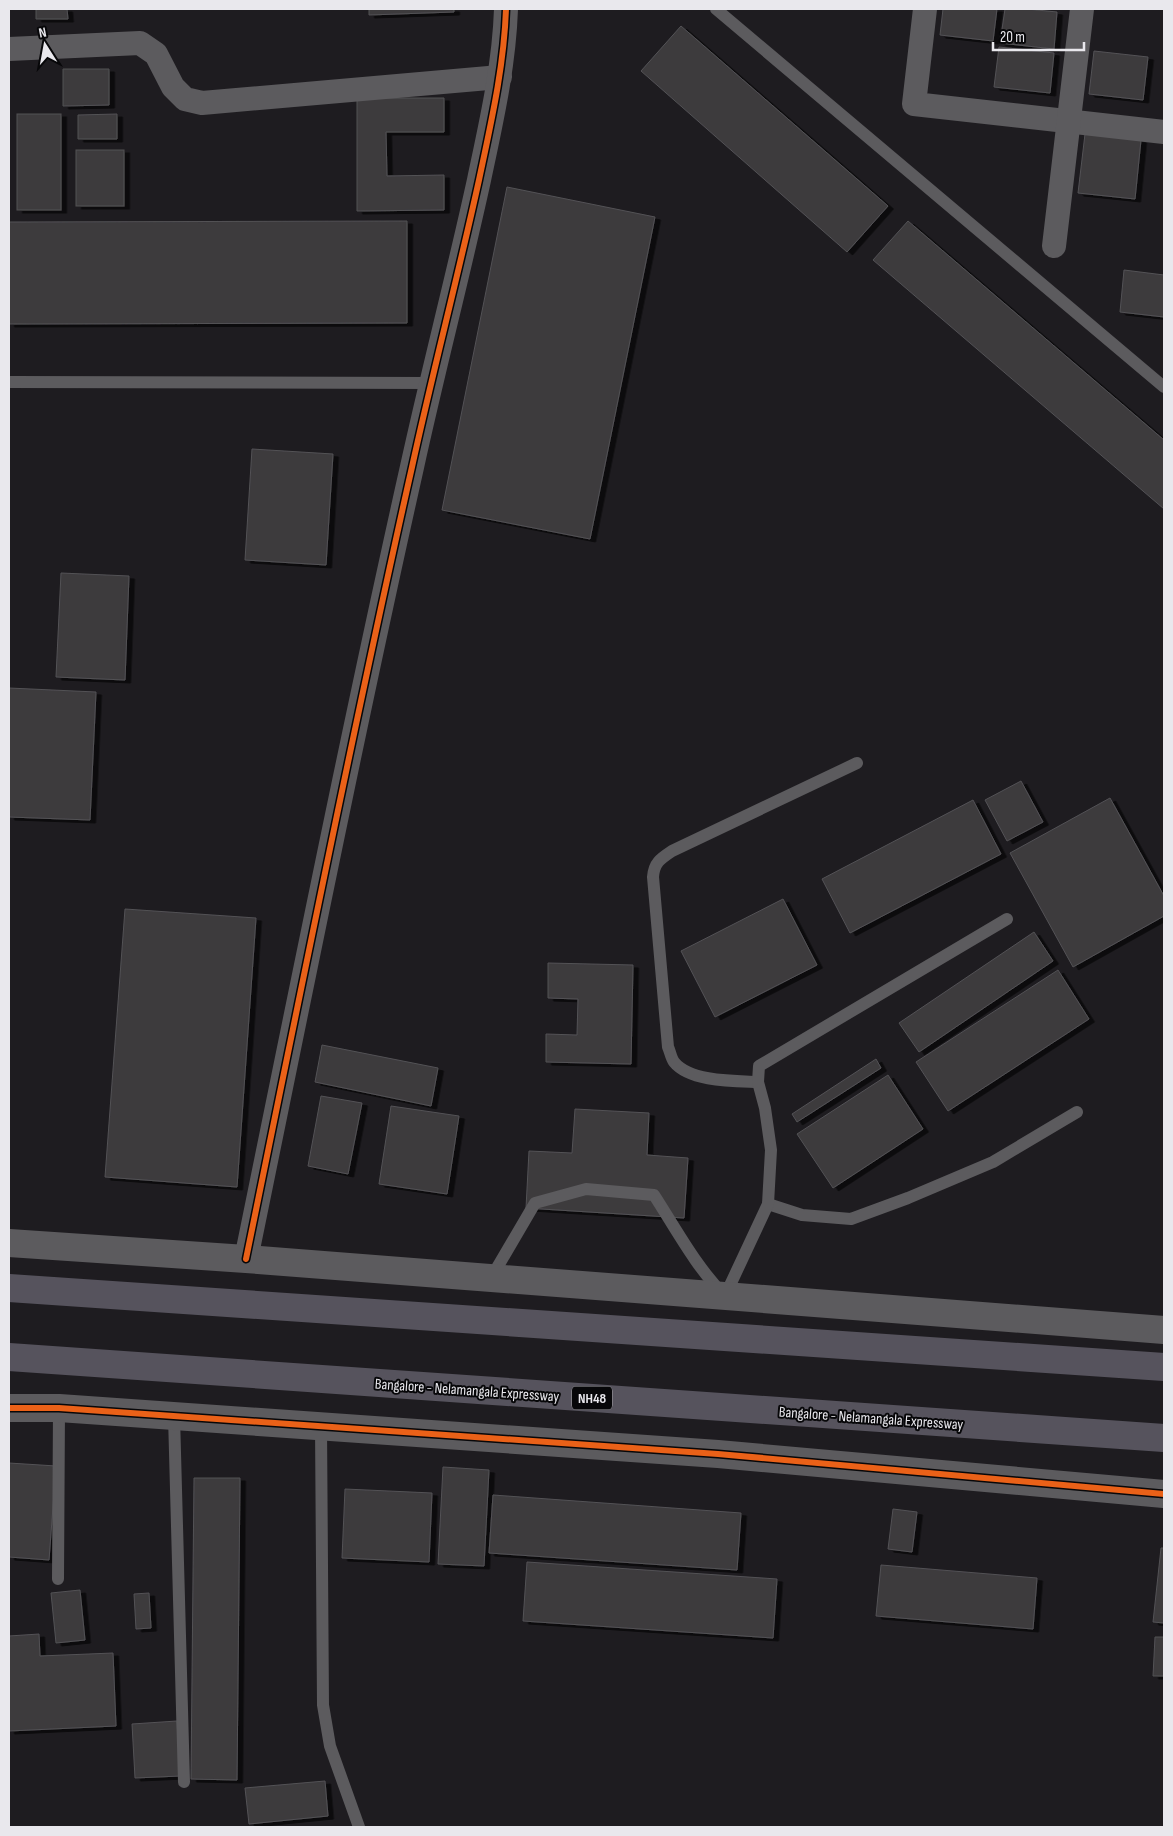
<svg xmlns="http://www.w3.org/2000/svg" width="1173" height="1836" font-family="'Sofia Sans Condensed',sans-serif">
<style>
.building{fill:#3c3a3e;stroke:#535255;filter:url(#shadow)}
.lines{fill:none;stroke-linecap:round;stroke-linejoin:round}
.service{stroke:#5c5b5e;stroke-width:12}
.minor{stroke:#5c5b5e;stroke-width:24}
.tertiary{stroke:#5c5b5e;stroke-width:28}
.motorway{stroke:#56535d;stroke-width:28}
.cycleway-casing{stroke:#070709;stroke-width:9}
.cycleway{stroke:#ea6118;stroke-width:6}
.labels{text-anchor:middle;stroke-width:4;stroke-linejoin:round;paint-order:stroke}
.shield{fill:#070709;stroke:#a5a4a9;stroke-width:1}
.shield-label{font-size:14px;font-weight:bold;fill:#e9e8ed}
.street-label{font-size:15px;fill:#e9e8ed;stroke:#070709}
</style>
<defs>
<filter id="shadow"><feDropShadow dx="5.5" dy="3" stdDeviation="0" flood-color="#0009"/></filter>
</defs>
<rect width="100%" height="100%" fill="#1e1c20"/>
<!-- building -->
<g class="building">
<polygon points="36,9 67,9 68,19 36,19"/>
<polygon points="369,9 454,9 454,12 369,15"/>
<polygon points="943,9 997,9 993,41 940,35"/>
<polygon points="1005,9 1027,9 1057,12 1054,49 1000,43"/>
<polygon points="681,26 888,206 847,252 641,71"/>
<polygon points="999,47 1054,53 1050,93 994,87"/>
<polygon points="1094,51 1148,57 1143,100 1089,94"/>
<polygon points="63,69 109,69 109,105 63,106"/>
<polygon points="357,98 444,98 444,132 386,132 387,176 444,175 444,210 357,211"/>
<rect x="17" y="114" width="44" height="96"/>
<polygon points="117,114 117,139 78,139 78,115"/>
<polygon points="1085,134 1141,140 1135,199 1078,193"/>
<rect x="76" y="150" width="48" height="56"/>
<polygon points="507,187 655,217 590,539 442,510"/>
<polygon points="407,221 407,323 9,324 9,222"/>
<polygon points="908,221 1164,440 1164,509 873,260"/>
<polygon points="1124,270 1164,275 1164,317 1120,312"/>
<polygon points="252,449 333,454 326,565 245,560"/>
<polygon points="61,573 129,576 125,680 56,677"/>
<polygon points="9,688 96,692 90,820 9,817"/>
<polygon points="1021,781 1043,822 1007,841 985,800"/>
<polygon points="1110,798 1164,896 1164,916 1073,967 1010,853"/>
<polygon points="973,800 1001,854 850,933 822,879"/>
<polygon points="783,899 817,965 715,1017 681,951"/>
<polygon points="125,909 256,918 237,1187 105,1177"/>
<polygon points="1034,932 1053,961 919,1052 899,1023"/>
<polygon points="548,963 633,965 631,1064 546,1062 546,1034 577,1035 578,999 548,998"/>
<polygon points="1058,970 1089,1019 948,1111 916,1062"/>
<polygon points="322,1045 438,1068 431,1106 315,1082"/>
<polygon points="876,1059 881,1068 797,1122 792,1114"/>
<polygon points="888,1075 923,1129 833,1188 797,1134"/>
<polygon points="321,1096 362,1103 348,1174 308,1166"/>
<polygon points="391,1106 459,1116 447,1194 379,1184"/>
<polygon points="575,1109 649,1113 647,1155 688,1158 684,1218 526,1208 529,1151 572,1153"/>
<polygon points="9,1463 56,1466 49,1560 9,1557"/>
<polygon points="443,1467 489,1470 484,1566 438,1564"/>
<polygon points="194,1478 240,1478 237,1780 191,1779"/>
<polygon points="345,1489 432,1493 429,1562 342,1558"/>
<polygon points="493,1495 741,1513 737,1570 489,1553"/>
<polygon points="893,1509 917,1512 912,1552 888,1549"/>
<polygon points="1161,1548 1164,1548 1164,1623 1153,1622"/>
<polygon points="527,1562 777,1579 773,1638 523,1621"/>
<polygon points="881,1565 1037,1578 1033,1629 876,1616"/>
<polygon points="80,1590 85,1640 56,1643 51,1593"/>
<polygon points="149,1593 151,1628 136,1629 134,1594"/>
<polygon points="39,1634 40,1656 113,1653 116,1726 9,1731 9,1636"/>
<polygon points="1155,1637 1164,1637 1164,1676 1153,1676"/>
<polygon points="177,1721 180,1776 135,1778 132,1724"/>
<polygon points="325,1781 328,1816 249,1824 245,1788"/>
</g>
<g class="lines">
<!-- service -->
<g class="service">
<polyline points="716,9 1164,387"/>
<polyline points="9,382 430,383"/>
<path d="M758,1082C735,1081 690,1082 674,1062C671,1058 670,1051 668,1047L653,877C654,863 660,859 672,851L857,763"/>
<polyline points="768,1204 802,1215 851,1219 908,1198 993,1162 1077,1112"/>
<path d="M491,1278L535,1203L586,1189L654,1195C676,1229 696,1267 725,1296L768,1204L771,1150L765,1108L758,1082L759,1066L1007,919"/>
<polyline points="174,1416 184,1782"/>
<polyline points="321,1426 323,1705 330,1746 359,1827"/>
<polyline points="58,1579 59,1408"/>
</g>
<!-- minor -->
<g class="minor">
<polyline points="925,9 914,104 1164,132"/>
<polyline points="9,49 140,43 156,54 173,87 185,99 202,103 500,77"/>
<polyline points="1054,246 1082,9"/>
<path d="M246,1259C300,995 353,730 412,467C433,371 458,276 479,180C491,123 504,67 506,9"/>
</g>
<!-- tertiary -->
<g class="tertiary">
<polyline points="9,1243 246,1259 1164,1330"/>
<polyline points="9,1408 59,1408 718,1454 1164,1494"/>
</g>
<!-- motorway -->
<g class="motorway">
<polyline points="9,1288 1164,1367"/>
<polyline points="9,1357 1164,1438"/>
</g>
<!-- cycleway casing -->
<g class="cycleway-casing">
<g id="cycleway">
<path d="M246,1259C300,995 353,730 412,467C433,371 458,276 479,180C491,123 504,67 506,9"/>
<polyline points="9,1408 59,1408 718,1454 1164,1494"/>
</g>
</g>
<!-- cycleway -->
<use href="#cycleway" class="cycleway"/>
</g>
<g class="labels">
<!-- shield labels -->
<rect class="shield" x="572" y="1386.5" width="40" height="23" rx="4"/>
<g class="shield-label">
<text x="592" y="1403">NH48</text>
</g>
<!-- street labels -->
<g class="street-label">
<text transform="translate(467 1390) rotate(4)" y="5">Bangalore - Nelamangala Expressway</text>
<text transform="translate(871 1418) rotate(4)" y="5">Bangalore - Nelamangala Expressway</text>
</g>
</g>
<!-- border -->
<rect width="1173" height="1836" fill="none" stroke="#e9e8ed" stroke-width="20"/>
<!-- north arrow -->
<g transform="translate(45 45) rotate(349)" stroke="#070709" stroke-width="4" paint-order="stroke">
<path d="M0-4L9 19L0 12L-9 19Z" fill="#e9e8ed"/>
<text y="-8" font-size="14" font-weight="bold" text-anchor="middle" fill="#e9e8ed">N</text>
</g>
<!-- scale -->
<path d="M993 42v8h91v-8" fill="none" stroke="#e9e8ed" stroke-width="2.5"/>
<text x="1000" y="42" font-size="15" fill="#e9e8ed" stroke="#070709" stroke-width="4" paint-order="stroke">20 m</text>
</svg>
